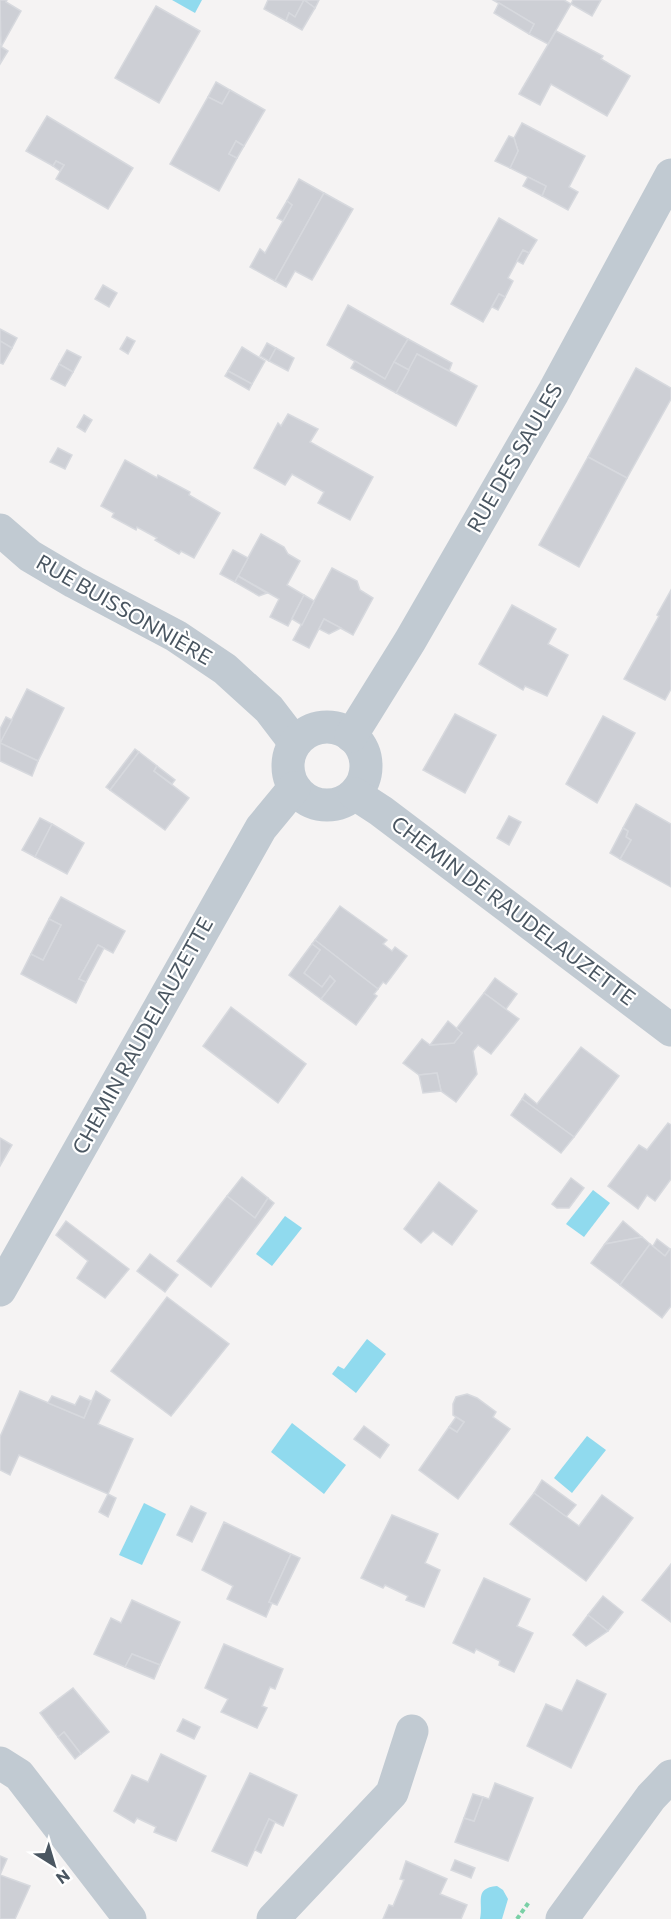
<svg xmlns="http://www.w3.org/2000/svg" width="671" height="1919" font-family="Commissioner,sans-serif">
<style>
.water{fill:#90daee}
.building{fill:#cdcfd5;stroke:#d7d9de;stroke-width:1.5}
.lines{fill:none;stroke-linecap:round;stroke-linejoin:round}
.path{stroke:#7ad0a6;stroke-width:4;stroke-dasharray:4.5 3;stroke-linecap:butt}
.minor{stroke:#c1cad2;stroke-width:33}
.labels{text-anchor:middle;stroke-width:4.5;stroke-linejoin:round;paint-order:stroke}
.street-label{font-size:21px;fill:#4a5661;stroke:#fff}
</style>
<rect width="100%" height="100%" fill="#f5f3f3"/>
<!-- water -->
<g class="water">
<polygon points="172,0 202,0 195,13"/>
<polygon points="593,1190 610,1203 584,1237 566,1224"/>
<polygon points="285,1216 302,1228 272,1266 256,1254"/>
<polygon points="367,1339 386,1354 356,1393 332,1374 338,1366 344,1369"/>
<polygon points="292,1423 346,1465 324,1494 271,1452"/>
<polygon points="587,1436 606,1450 572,1493 554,1478"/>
<polygon points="144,1503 166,1514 142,1565 119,1555"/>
<path d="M497,1886L503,1890L508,1899L502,1919H480C484,1903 473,1888 497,1886Z"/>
</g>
<!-- building -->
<g class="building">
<polygon points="0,0 7,0 6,2 21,11 1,47"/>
<polygon points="268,0 319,0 315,8 304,0 295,17 289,13 286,21 264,9"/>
<polygon points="304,0 315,8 302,30 286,21 289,13 295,17"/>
<polygon points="493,0 564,0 571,4 548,44 529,34 534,24"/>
<polygon points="573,0 601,0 592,16 571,4"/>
<polygon points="499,3 534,24 529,34 494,13"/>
<polygon points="156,6 200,31 159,103 115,78"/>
<polygon points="556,31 603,56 601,59 630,76 607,116 551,84 540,105 519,94"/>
<polygon points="0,46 8,51 0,64"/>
<polygon points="216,82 230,90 222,104 208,97"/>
<polygon points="230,90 265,110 244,146 236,141 229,154 237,158 219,191 170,164 208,97 222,104"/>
<polygon points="47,116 133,168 108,209 56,179 64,165 56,161 53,166 26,151"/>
<polygon points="522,123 585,156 569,187 578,192 568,210 542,196 546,186 510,168 518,151 514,138"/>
<polygon points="509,136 514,138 518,151 510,168 495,161"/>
<polygon points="236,141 244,146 237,158 229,154"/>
<polygon points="56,161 64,165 60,171 53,166"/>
<polygon points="528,177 546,186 542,196 523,186"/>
<polygon points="299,179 324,193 275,281 250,267 260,249 265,253 292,205 287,201"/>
<polygon points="324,193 353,209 312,280 295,271 286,287 275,281"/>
<polygon points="287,201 292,205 283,221 277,218"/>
<polygon points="499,218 537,240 529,253 523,250 508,278 513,281 505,297 499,294 483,322 451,304"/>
<polygon points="523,250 529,253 523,264 517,261"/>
<polygon points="103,285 117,293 109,307 95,299"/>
<polygon points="499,294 505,297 498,310 492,307"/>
<polygon points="348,305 408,339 385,379 327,345"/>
<polygon points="0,329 17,338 12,348 0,341"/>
<polygon points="127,337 135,341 128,354 120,349"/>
<polygon points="408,339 452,363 449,371 417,354 409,370 394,362"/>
<polygon points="0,341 12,348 3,364 0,363"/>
<polygon points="267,343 276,348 269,361 260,356"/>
<polygon points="242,347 265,361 252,384 228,371"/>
<polygon points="276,348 294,358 288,371 269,361"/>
<polygon points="67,350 81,357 73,372 59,364"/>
<polygon points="417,354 477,386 456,426 396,393"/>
<polygon points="355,361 385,379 394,362 409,370 396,393 351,368"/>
<polygon points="59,364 73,372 65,386 51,379"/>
<polygon points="636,368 671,388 671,399 627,478 588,457"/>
<polygon points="228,371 252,384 249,390 225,376"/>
<polygon points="288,414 318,429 310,442 373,477 350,520 318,503 324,492 292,474 285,485 254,468 278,423 281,426"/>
<polygon points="84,415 92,420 85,432 77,427"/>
<polygon points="58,448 72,455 65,469 50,462"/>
<polygon points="588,457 627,478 579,567 539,545"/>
<polygon points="125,460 157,478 158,475 190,492 189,495 220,513 194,558 181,551 179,554 155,540 157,538 137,527 136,530 112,517 114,513 101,506"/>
<polygon points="261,534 284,547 288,554 300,561 287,585 304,595 288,626 270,617 279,599 238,576"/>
<polygon points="233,550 248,558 235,582 220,574"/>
<polygon points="332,568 357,581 360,590 373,598 353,635 324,619 309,648 293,640"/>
<polygon points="238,576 267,593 259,596 235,582"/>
<polygon points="671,590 671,689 665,700 624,679 659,616 657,615"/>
<polygon points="304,595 314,601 302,625 292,619"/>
<polygon points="512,605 556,629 548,644 568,655 547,696 525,686 523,690 479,664"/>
<polygon points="324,619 341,628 329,634 319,629"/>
<polygon points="27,689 64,708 38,761 0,743"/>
<polygon points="455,714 496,735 465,793 423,770"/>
<polygon points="603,716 635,733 597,803 566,784"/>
<polygon points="6,717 12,720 0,743 0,729"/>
<polygon points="0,743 38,761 32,776 0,761"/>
<polygon points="135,749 139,752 110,790 106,787"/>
<polygon points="139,752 157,766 154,771 189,798 165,830 110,790"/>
<polygon points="157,766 175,780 172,784 154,771"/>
<polygon points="636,804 671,824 671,887 620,859 631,840 626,837 628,831 623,828"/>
<polygon points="509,816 521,822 509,845 497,838"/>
<polygon points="40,818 52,824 35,857 22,850"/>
<polygon points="52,824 84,843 67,874 35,857"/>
<polygon points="623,828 628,831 626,837 631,840 620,859 610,853"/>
<polygon points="61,897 125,931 113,953 98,945 79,979 86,982 76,1003 21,974 31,954 43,960 61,925 49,919"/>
<polygon points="340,906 387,940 383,944 392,951 395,947 407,956 386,984 383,982 378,989 315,940"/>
<polygon points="49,919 61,925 43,960 31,954"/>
<polygon points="315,940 378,989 374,994 377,996 356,1025 321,999 335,981 330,976 322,987 304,973 320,950 312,944"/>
<polygon points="312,944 320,950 304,973 322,987 330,976 335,981 321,999 289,975"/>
<polygon points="98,945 104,948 86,982 79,979"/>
<polygon points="495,978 517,994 506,1009 484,993"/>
<polygon points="484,993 519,1019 491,1054 478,1045 473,1051 477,1074 456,1102 441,1091 437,1073 419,1075 403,1063 422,1039 430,1045 454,1043 462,1033 456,1029"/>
<polygon points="231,1007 306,1064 278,1103 203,1046"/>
<polygon points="448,1021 462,1033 454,1043 430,1045"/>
<polygon points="581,1047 619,1076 574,1137 522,1099 525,1094 537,1104"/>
<polygon points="437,1073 441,1091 423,1093 419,1075"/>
<polygon points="522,1099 574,1137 561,1153 511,1115"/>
<polygon points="668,1123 671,1125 671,1179 655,1201 647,1195 638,1209 608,1186 639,1145 647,1150"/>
<polygon points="0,1138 12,1145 0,1166"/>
<polygon points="242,1177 268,1198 255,1218 227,1196"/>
<polygon points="571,1178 584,1188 569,1208 557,1208 552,1204"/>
<polygon points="439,1182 477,1211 452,1245 433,1231 421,1243 404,1229"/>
<polygon points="227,1196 255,1218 268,1198 274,1203 211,1287 177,1261"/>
<polygon points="66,1221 129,1269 105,1298 77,1278 88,1261 56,1235"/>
<polygon points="623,1221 642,1237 605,1244"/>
<polygon points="642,1237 650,1244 620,1285 591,1263 605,1244"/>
<polygon points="657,1239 670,1249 665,1256 653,1246"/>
<polygon points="650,1244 665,1256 670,1249 671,1250 671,1306 662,1318 620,1285"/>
<polygon points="150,1254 178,1275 165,1292 137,1271"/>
<polygon points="167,1297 229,1344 171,1416 111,1371"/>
<polygon points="20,1391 84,1418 96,1391 110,1400 98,1424 133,1439 108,1494 19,1455 10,1475 0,1470 0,1437"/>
<polygon points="467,1394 477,1398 496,1412 493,1417 510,1429 458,1499 419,1470 449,1427 457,1432 464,1422 453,1415 453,1404 456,1397"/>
<polygon points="52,1396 75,1405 80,1396 91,1401 84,1418 48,1403"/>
<polygon points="456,1417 464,1422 457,1432 449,1427"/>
<polygon points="364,1426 389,1445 380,1458 354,1439"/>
<polygon points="542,1480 576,1505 566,1517 534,1493"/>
<polygon points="534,1493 579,1526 602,1495 633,1518 586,1581 510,1524"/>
<polygon points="108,1494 116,1498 108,1517 99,1512"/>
<polygon points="191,1506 206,1513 192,1542 177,1535"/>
<polygon points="392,1515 438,1534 425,1563 440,1570 424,1607 406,1600 408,1596 385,1585 383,1588 361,1578"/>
<polygon points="224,1522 291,1554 269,1602 272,1603 266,1617 227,1599 233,1586 202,1570"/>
<polygon points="291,1554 300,1558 277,1605 269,1602"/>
<polygon points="671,1564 671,1622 642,1600"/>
<polygon points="484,1578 530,1599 517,1626 533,1633 514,1672 499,1665 500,1661 476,1649 474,1653 453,1643"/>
<polygon points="603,1596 623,1612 608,1631 588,1615"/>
<polygon points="132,1600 180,1622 160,1665 132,1654 125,1667 94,1654 111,1618 121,1623"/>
<polygon points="588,1615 608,1631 586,1646 573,1635"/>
<polygon points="224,1644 283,1669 275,1689 270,1687 262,1706 267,1708 257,1728 221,1712 228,1699 205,1688"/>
<polygon points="132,1654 160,1665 154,1679 125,1667"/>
<polygon points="577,1680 606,1694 571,1768 527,1746 546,1704 562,1711"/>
<polygon points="73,1688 109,1732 81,1754 64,1732 58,1737 40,1713"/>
<polygon points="183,1719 200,1727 194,1739 177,1731"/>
<polygon points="64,1732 81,1754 75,1759 58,1737"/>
<polygon points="161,1754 206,1776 176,1841 154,1832 156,1827 137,1818 134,1823 114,1811 132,1775 148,1782"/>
<polygon points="250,1773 297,1795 283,1826 269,1819 247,1866 212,1851"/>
<polygon points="495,1783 533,1798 508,1861 455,1842 464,1818 474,1821 483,1797 489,1799"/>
<polygon points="473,1794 483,1797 474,1821 464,1818"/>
<polygon points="269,1819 275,1822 261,1853 255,1850"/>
<polygon points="0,1856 7,1859 0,1875 30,1886 15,1919 0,1919"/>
<polygon points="455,1860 475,1868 471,1878 451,1870"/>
<polygon points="406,1861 447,1879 440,1894 467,1905 461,1919 383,1919 389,1905 393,1906 404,1880 400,1879"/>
</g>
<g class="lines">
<!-- path -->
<polyline class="path" points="517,1919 529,1902"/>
<!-- minor -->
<g class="minor">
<polyline points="0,530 30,556 74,582 176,636 225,669 269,709 295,743"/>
<circle cx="327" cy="766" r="39"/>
<polyline points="351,736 410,641 553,393 671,175"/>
<polyline points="355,794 381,811 671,1030"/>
<polyline points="0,1290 261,828 294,788"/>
<polyline points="0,1763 19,1775 130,1919"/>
<polyline points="273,1919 392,1793 412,1731"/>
<polyline points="562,1919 651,1797 671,1776"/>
</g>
</g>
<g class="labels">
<!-- street labels -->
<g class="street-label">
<text transform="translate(515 458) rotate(-60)" y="7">RUE DES SAULES</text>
<text transform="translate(124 610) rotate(30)" y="7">RUE BUISSONNIÈRE</text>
<text transform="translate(513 911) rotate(37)" y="7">CHEMIN DE RAUDELAUZETTE</text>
<text transform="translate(143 1036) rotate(-61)" y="7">CHEMIN RAUDELAUZETTE</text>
</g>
</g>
<!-- north arrow -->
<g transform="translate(54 1865) rotate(143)" stroke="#ffffff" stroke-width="4.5" paint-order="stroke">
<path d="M0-4.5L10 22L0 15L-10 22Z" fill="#4a5661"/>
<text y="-9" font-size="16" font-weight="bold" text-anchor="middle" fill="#4a5661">N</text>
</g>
</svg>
